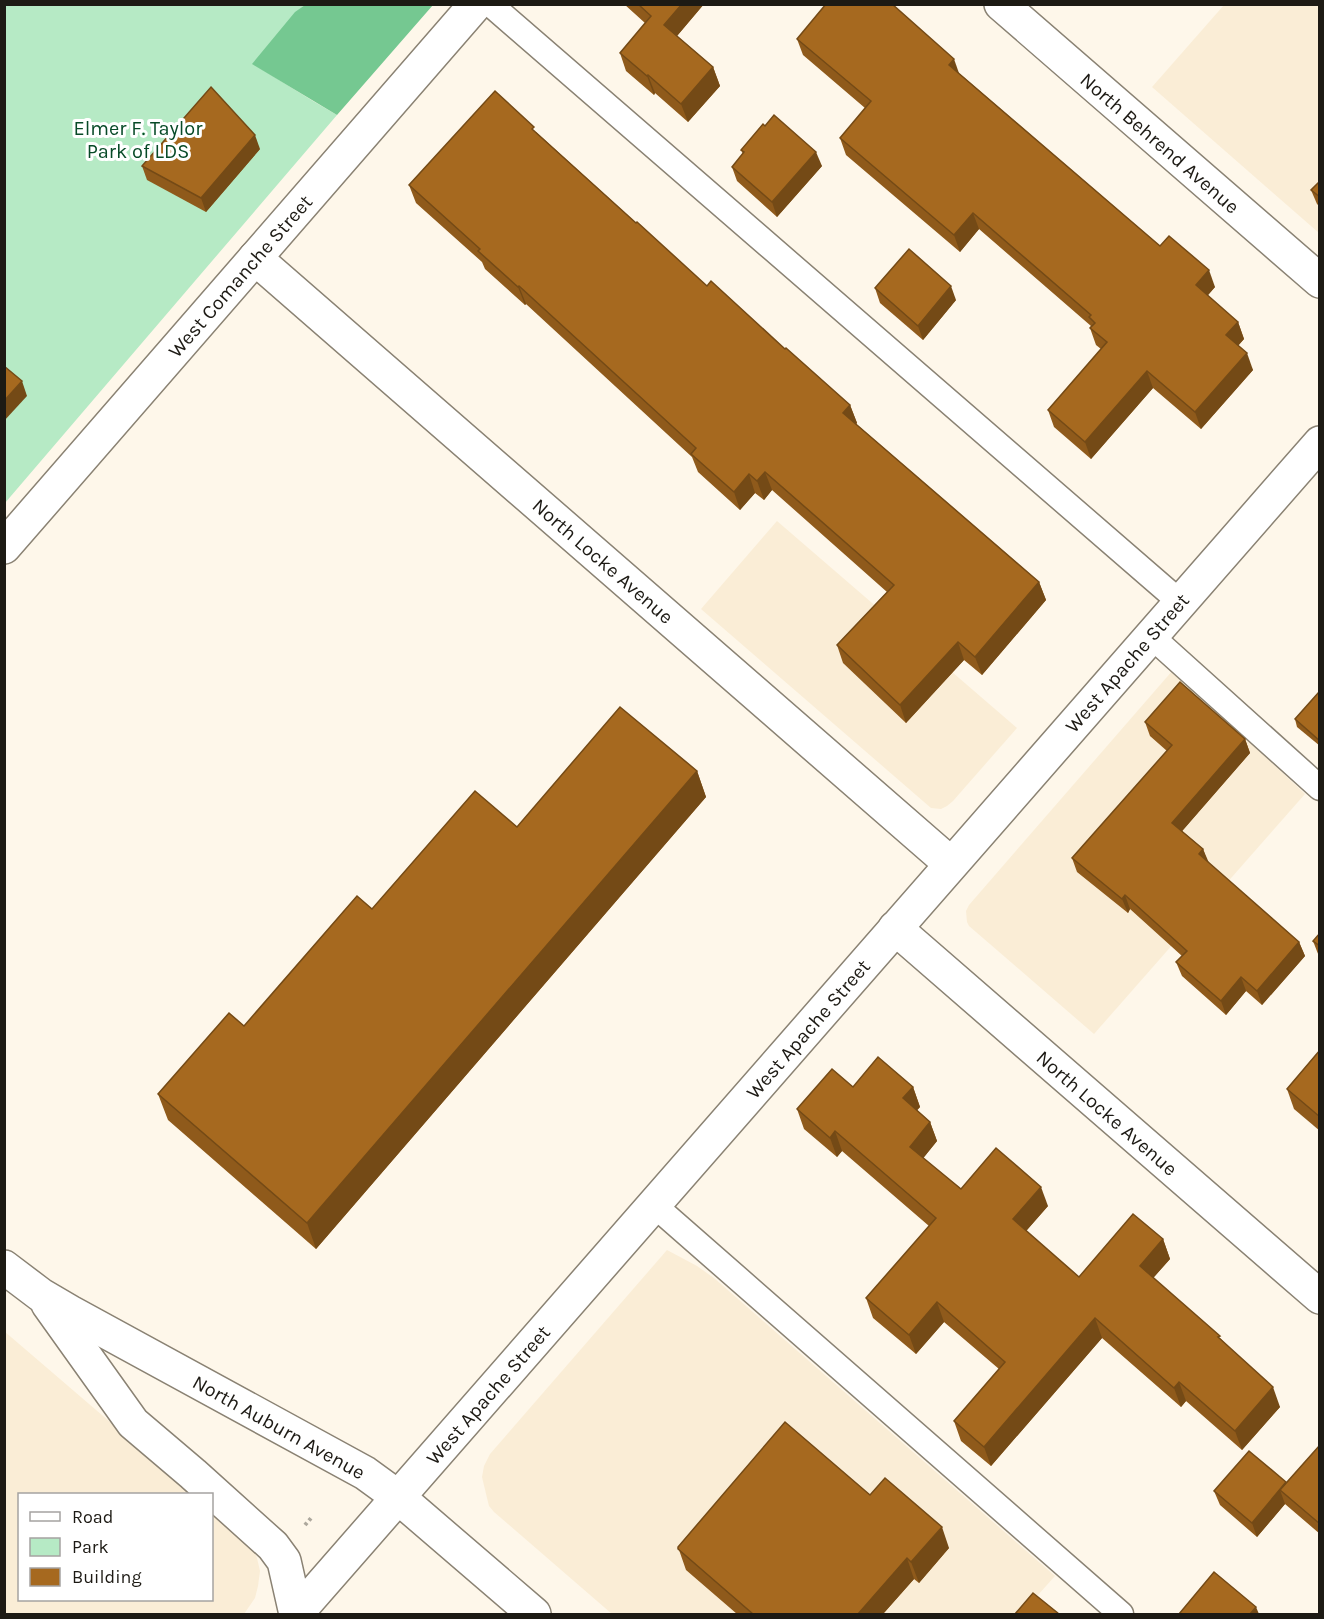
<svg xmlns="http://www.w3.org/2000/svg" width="1324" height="1619" font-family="Karla,sans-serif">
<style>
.built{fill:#faedd6}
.green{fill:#b6eac5}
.forest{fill:#75c891}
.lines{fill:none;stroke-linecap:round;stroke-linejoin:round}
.service-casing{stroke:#8a8273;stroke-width:27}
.minor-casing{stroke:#8a8273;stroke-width:36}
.secondary-casing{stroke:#8a8273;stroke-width:36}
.path{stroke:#ada89d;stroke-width:4;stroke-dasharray:3 3;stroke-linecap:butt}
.service{stroke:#fff;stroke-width:24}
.minor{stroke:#fff;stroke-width:33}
.secondary{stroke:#fff;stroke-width:33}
.wall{fill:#8f5a1b}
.shaded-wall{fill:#744a16}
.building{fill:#a6691f;stroke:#744a16;stroke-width:1.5}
.labels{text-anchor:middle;stroke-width:6;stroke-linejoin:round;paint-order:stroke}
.park-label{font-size:20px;fill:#074a27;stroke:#fff}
.street-label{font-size:20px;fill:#1d1a14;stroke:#fff}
</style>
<rect width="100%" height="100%" fill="#fef7ea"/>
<!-- built -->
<g class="built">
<polygon points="1224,5 1319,5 1319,233 1152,87"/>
<polygon points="777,521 1017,728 953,801 947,806 941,809 931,808 701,609"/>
<polygon points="1173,670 1305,794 1094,1034 969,926 967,922 966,911 969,905"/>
<polygon points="667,1250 697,1266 714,1278 1055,1576 1021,1614 612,1614 494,1512 489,1506 487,1498 482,1477 484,1466 490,1454"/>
<polygon points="4,1331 194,1494 20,1494 20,1600 212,1600 212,1510 253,1548 257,1558 260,1571 258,1586 255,1598 244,1614 5,1614"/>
</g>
<!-- green -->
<polygon class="green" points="5,5 305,5 295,13 253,64 313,101 337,115 5,503"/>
<!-- forest -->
<polygon class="forest" points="305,5 305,4 433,5 337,115 252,64 295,12"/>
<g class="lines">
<!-- service casing -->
<g class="service-casing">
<g id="service">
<polyline points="490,4 1180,602"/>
<polyline points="1151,636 1320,788"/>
<polyline points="654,1205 1121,1614"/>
</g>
</g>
<!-- minor casing -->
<g class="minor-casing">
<g id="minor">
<polyline points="1001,4 1320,281"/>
<polyline points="255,258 951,864"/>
<polyline points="4,547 476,4"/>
<polyline points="895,928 1320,1297"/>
</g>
</g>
<!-- secondary casing -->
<g class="secondary-casing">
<g id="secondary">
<polyline points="4,1267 41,1295 70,1312 365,1473 398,1497 534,1614"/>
<polyline points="48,1304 133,1423 193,1474 273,1546 284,1561 296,1614"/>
<polyline points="296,1614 1320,443"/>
</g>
</g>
<!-- path -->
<polyline class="path" points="305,1525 312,1517"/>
<!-- service -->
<use href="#service" class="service"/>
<!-- minor -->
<use href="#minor" class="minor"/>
<!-- secondary -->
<use href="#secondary" class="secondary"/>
</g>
<!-- wall -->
<g class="wall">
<polygon points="624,4 704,4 677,36 713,67 720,86 688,122 655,93 654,95 626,71 620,53 645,23"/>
<polygon points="797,39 960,74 1160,246 1215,287 1207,296 1238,322 1244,339 1238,346 1253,370 1201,429 1153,388 1091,459 1054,427 1048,410 1101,349 1096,345 1090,328 1091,326 979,229 960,252 846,155 840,138 865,108 803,55"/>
<polygon points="765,126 822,166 777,217 737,181 732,167 743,154 741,150"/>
<polygon points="536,132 636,223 707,286 785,349 850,405 857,423 856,424 1039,582 1046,600 982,675 964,660 906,723 843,663 837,645 887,592 772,490 764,500 755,493 740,510 698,472 692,457 526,304 525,305 485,269 482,262 416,203 409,185"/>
<polygon points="260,149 206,212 147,180 142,166"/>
<polygon points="1320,181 1320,207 1317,204 1311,190"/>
<polygon points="875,288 956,300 923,340 880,303"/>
<polygon points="1320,692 1320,746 1297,727 1295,719"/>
<polygon points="1145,722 1245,739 1250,753 1182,831 1203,849 1208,863 1299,942 1305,956 1262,1005 1246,991 1226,1015 1182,976 1176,962 1182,956 1130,909 1128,913 1077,872 1072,858 1167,751 1150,736"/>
<polygon points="697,771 706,797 316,1249 168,1120 158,1094 244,1026 372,909 517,827"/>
<polygon points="1320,933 1320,959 1313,941"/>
<polygon points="1320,1050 1320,1131 1294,1109 1287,1089"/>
<polygon points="853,1087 913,1087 920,1107 917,1110 930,1122 937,1141 923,1158 961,1189 1048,1206 1026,1231 1079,1277 1163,1239 1170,1259 1153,1278 1222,1340 1280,1407 1242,1450 1186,1401 1181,1407 1102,1338 991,1466 961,1441 954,1421 999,1369 944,1322 916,1354 873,1318 866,1298 929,1226 842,1151 837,1157 804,1129 797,1109"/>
<polygon points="1320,1445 1320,1534 1285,1504 1257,1537 1220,1505 1214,1491 1287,1483"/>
<polygon points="870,1495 949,1548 919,1583 914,1579 883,1614 737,1614 686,1570 678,1547"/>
</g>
<!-- shaded-wall -->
<g class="shaded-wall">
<polygon points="682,4 704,4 671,43 664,25"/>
<polygon points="954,59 960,76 949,65"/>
<polygon points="713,67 720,86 688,122 681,104"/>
<polygon points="648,75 655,93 654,95 647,76"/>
<polygon points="255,135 260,149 206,212 201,198"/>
<polygon points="816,152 822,166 777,217 772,202"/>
<polygon points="973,213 979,229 960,252 954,235"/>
<polygon points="1209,270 1215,287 1202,302 1196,285"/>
<polygon points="519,286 526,304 525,305 518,287"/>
<polygon points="951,286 956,300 923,340 918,326"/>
<polygon points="1238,322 1244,339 1232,352 1226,335"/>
<polygon points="1247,353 1253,370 1201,429 1195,412"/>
<polygon points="1147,371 1153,388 1091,459 1085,442"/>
<polygon points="22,381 27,396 4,421 4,401"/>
<polygon points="850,405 857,423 850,431 843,413"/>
<polygon points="765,472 772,490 764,500 757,481"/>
<polygon points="749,474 755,493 740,510 734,492"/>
<polygon points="1039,582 1046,600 982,675 975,657"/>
<polygon points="958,642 964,660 906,723 900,705"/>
<polygon points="1245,739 1250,753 1177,837 1172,823"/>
<polygon points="697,771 706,797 316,1249 307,1223"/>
<polygon points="1203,849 1209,863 1199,854"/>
<polygon points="1125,895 1130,909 1128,913 1122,899"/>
<polygon points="1299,942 1305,956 1262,1005 1257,991"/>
<polygon points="1241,977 1246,991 1226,1015 1221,1001"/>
<polygon points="913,1087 920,1107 910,1118 903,1098"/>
<polygon points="930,1122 937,1141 917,1166 910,1147"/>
<polygon points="835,1131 842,1151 837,1157 830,1138"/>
<polygon points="1041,1187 1048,1206 1020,1238 1013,1219"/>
<polygon points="1163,1239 1170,1259 1147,1285 1140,1266"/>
<polygon points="937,1302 944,1322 916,1354 909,1335"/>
<polygon points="1095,1318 1102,1338 991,1466 984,1447"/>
<polygon points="1179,1382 1186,1401 1181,1407 1174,1388"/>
<polygon points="1273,1387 1280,1407 1242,1450 1235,1431"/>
<polygon points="1286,1482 1280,1490 1285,1504 1257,1537 1252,1523"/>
<polygon points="942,1527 949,1548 919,1583 911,1562"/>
<polygon points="907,1558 914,1579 883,1614 858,1614"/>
<polygon points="1256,1607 1259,1614 1250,1614"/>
</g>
<!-- building -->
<g class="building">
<polygon points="638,4 682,4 664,25 713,67 681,104 648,75 647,76 620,53 651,16"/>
<polygon points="826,4 892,4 954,59 949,65 1160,246 1169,236 1209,270 1196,285 1238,322 1226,335 1247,353 1195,412 1147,371 1085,442 1048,410 1107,342 1090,328 1095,323 1089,317 1091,315 973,213 954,235 840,138 871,101 797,39"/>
<polygon points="211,87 255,135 201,198 142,166"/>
<polygon points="495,91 534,127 532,129 636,223 637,222 707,286 711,281 785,349 786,348 850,405 843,413 1039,582 975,657 958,642 900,705 837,645 894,585 765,472 757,481 749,474 734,492 691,454 696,448 519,286 518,287 478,251 480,249 409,185"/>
<polygon points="774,115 816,152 772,202 732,167 744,152 741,150 763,124 765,126"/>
<polygon points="1320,181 1320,197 1311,190"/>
<polygon points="909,249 951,286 918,326 875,288"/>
<polygon points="4,366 22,381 4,401"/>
<polygon points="1180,682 1245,739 1172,823 1203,849 1199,854 1299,942 1257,991 1241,977 1221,1001 1176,962 1187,951 1125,895 1122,899 1072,858 1172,745 1145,722"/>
<polygon points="1319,692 1320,692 1320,741 1295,719"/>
<polygon points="620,707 697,771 307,1223 158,1094 229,1013 244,1026 357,896 372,909 475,791 517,827"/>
<polygon points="1320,933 1320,946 1313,941"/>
<polygon points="1320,1050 1320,1117 1287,1089"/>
<polygon points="878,1057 913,1087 903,1098 930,1122 910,1147 961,1189 996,1148 1041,1187 1013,1219 1079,1277 1133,1214 1163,1239 1140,1266 1220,1336 1218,1337 1273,1387 1235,1431 1179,1382 1174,1388 1095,1318 984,1447 954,1421 1005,1362 937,1302 909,1335 866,1298 936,1218 835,1131 830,1138 797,1109 832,1069 853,1087"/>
<polygon points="785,1422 870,1495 885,1478 942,1527 911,1562 907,1558 858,1614 753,1614 678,1549 678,1547"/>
<polygon points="1320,1445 1320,1524 1280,1490"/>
<polygon points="1249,1451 1286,1482 1252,1523 1214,1491"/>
<polygon points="1214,1572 1256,1607 1250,1614 1179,1614"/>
<polygon points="1033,1593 1059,1614 1015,1614"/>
</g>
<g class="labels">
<!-- park labels -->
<g class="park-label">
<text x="138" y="135">Elmer F. Taylor<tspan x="138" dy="23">Park of LDS</tspan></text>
</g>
<!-- street labels -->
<g class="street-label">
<text transform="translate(1160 143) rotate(41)" y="7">North Behrend Avenue</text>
<text transform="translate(240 276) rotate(-49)" y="7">West Comanche Street</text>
<text transform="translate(603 561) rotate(41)" y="7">North Locke Avenue</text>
<text transform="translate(1127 663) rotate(-49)" y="7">West Apache Street</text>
<text transform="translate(808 1029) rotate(-49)" y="7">West Apache Street</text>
<text transform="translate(1107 1113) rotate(41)" y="7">North Locke Avenue</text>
<text transform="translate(488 1395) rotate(-49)" y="7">West Apache Street</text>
<text transform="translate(279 1427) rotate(29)" y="7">North Auburn Avenue</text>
</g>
</g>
<!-- border -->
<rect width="1324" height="1619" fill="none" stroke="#1d1a14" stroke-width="12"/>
<!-- legend -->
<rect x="18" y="1493" width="195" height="108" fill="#ffffff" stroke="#a5a3a1" stroke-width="1.5"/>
<rect x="30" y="1512" width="30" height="9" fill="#ffffff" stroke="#a5a3a1" stroke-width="1.5"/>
<text x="72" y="1523" font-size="18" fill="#1d1a14">Road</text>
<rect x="30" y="1538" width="30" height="18" fill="#b6eac5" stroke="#a5a3a1" stroke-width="1.5"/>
<text x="72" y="1553" font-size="18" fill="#1d1a14">Park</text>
<rect x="30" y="1568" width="30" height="18" fill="#a6691f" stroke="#a5a3a1" stroke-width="1.5"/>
<text x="72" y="1583" font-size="18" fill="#1d1a14">Building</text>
</svg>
